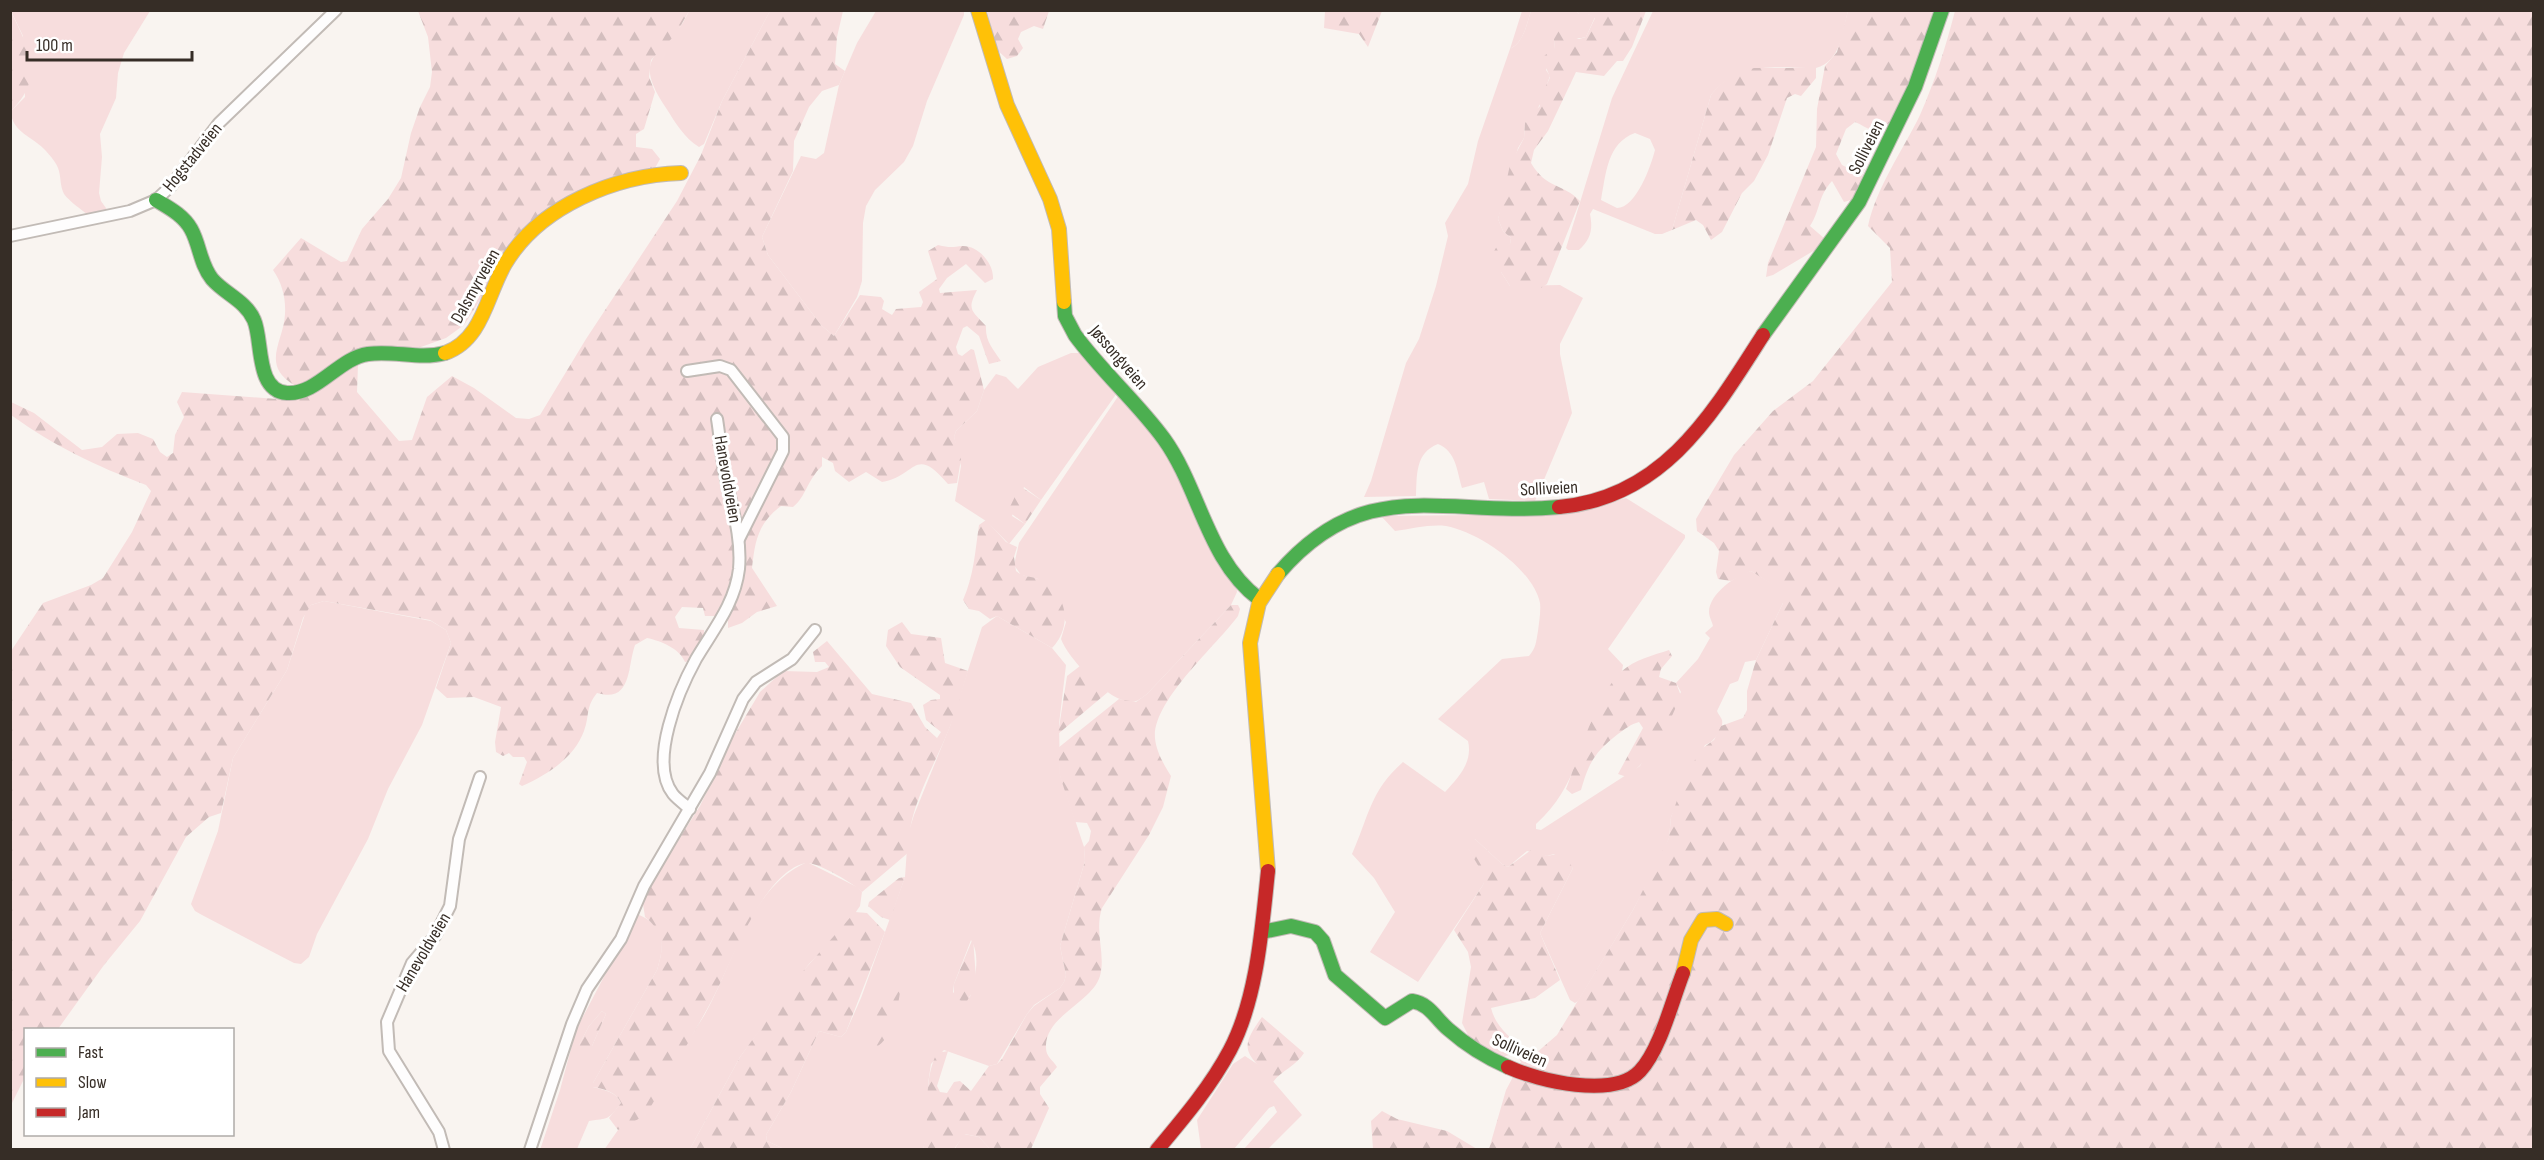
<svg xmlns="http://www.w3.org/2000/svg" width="2544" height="1160" font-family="'Sofia Sans Condensed',sans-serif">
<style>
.grass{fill:#f7dddd;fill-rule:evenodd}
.forest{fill:url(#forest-firs)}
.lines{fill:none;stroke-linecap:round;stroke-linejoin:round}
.street-casing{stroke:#c2bbb6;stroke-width:14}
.fast-casing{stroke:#c2bbb6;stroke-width:16}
.slow-casing{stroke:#c2bbb6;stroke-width:16}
.jam-casing{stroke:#c2bbb6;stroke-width:16}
.street{stroke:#fefdfd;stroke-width:10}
.fast{stroke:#4caf50;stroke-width:14}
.slow{stroke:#ffc107;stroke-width:14}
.jam{stroke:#c62828;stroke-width:14}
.labels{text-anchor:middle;stroke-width:6;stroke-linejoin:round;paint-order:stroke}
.street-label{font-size:18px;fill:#362d26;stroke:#fff}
</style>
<defs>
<pattern id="forest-firs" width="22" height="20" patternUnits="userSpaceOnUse" patternTransform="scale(1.5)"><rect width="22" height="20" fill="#f7dddd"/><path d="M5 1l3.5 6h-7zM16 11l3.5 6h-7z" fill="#d4bebe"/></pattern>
</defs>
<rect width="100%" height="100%" fill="#f9f4f0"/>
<!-- grass -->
<g class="grass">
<path d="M11,11H150L124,53L118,73L116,98L100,134L102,157L99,193L101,201L108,211L89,216C81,209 70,202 64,194C60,186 61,179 59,171C57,163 51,157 46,151C34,137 11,132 11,111L25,97L23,36Z"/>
<path d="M689,11H770L722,101L704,144L699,147C685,139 675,122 666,108C627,50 668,58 689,11Z"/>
<polygon points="876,11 964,11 964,15 927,101 913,146 904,162 875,190 866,206 863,223 862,281 857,297 834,336 821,325 768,255 762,237 801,156 816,159 824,153 839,85 857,43"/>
<path d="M1531,11H1576L1579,14H1588L1595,17L1586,37C1576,40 1565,36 1554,38L1555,49L1546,70L1550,76L1536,114L1525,123L1524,138L1518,148L1498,219L1503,231L1511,238L1510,244L1505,247L1501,272L1510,286L1560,285L1583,298L1560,344V354L1572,413L1535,501L1489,499L1484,482L1462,488C1457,471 1456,451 1438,444C1415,453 1417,475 1416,496L1364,497L1371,481L1406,363L1419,339L1436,286L1448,236L1445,223L1468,184L1478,141L1510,49C1524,42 1526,26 1531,11Z"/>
<path d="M1653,11H1848C1842,33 1841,61 1816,68C1775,68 1740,60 1711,95L1672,230L1662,234H1655L1593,209L1590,214C1593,229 1591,239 1579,250H1568L1566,248L1612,98ZM1635,133L1650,139L1655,150C1651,166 1636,208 1617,208L1601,200C1606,174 1607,143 1635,133Z"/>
<polygon points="1071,353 1084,353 1117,393 1041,500 1024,487 1012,516 1025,524 1009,544 986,521 955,501 961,466 954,437 956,431 977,411 984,390 996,374 1006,377 1018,389 1038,367"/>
<path d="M1119,395L1162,443L1236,583L1237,592L1231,605L1147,694C1140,699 1135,704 1126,701C1105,697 1068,658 1061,639L1066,622L1038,579L1021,575L1014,565L1019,543Z"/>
<path d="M1626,498L1685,535V538L1608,649L1623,665L1622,671C1614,684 1605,697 1598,711C1576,754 1574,790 1536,824V829L1541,830L1640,766L1681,692L1676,683L1698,659L1710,638L1705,633L1713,626C1712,621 1709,617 1709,612C1709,594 1736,575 1751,571L1783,590V603L1756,660L1745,662L1738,681L1730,684L1717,711C1718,714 1721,717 1722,720C1724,729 1713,743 1705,745L1671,817L1669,838L1663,853L1633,910L1578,1001L1575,1003L1570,1000L1540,933L1573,868L1554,854L1547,856L1527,851L1508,867L1502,864L1475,839L1468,848L1486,877L1483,885L1418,982L1370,952L1395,912L1374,878L1352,854C1369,816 1370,791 1403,762L1445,792C1459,777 1473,762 1468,741L1438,719L1502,659L1529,656C1536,648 1536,642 1538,631C1539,622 1541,612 1540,603C1533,569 1479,532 1446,526C1430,524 1411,529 1395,531L1381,516L1566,514Z"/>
<polygon points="324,601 431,621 446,630 451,643 422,725 388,789 368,839 317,934 309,957 301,964 294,963 202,915 195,911 191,904 218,831 233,758 287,670 306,611 311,605"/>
<path d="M997,616L1052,648L1066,665L1059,724L1060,775L1084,847L1085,861L1060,946L1066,975L1064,982L1060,988L1034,1005L1027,1014L997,1064L989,1066L944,1050L931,1064L928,1084L929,1129L923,1149H784L767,1141L766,1135L791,1092L819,1031L841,1037L846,1032L861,998L905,877L908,834L914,815L950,726L982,627ZM971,940C981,956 975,979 970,997L961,1001L953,992L954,984Z"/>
<path d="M807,862L857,887L862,892L860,906L849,922L809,964L740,1057L690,1149L604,1150L618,1130L629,1122C654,1087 683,1052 705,1014C734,963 749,888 807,862Z"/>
<path d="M637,914C666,926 665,944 657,970L593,1083V1087C604,1090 617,1092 621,1103C608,1121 608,1118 589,1121L577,1149L540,1150L560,1090L576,1030ZM602,1011L606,1014L592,1046L579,1045L589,1026Z"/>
<polygon points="1245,1056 1260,1066 1302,1115 1267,1150 1244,1149 1277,1112 1274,1106 1269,1108 1234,1149 1201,1149 1197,1120 1233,1064"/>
<polygon points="964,1134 979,1137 990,1149 954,1150"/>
</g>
<!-- forest -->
<g class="forest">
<path d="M418,11H689L676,34L651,60L649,77L655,92L644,129L636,134V147L652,149L660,159L655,168L562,209L493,280L464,325L446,338L421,347L365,351L358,365L357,392L399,441L412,440L427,397L452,376L474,388L516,418L529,419L540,415L586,339L677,201L701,155L722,101L770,11H843L837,37L835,64L845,71L839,85L822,91L809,107L794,141L793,171L762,237L768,255L821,325L834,336L860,295L881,297L884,301L882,309L892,315L896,309L921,307L923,302L919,292L937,279L928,251L938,245C950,248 952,247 963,246C979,246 994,264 993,279L985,283L966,264L947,278L939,289L940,293L977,290C967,310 971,310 986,326C985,341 993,349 1001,361L989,364L979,336L967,326L963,328L956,347L958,354L962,356L971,349L974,350L984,390L977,411L956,431L954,437L961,459L957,483L948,484C914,444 917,476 882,482L866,472L849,482L835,471L833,463L822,457V466C807,480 806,497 793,507L781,506C758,523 755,541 752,568L777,606L757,612L742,623L728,628V604L723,603L716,616H705L703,608L682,607L675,617L679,628L704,630V639L691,661L685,662C679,648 661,641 647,638L635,645C627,668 632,703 597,693C585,708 590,715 584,731C574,758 547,775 522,786L519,784L527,762L524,757H513L509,753L503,756L496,752L495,742L501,707L474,697L447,698L436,688L451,643L446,630L430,620L324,601L311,605L303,618L287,670L233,758L221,813L209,817L186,837L140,921L104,965L58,1029L26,1030L25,1077L11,1105V651L43,603L91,585L103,578L132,532L151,491L146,485C94,465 56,447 11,415V402L34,413L82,450L102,447L117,434L138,433L153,439L160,452L167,457L173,453L175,435L184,417L177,402L182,392L277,399L294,394V385C260,365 284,341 285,314C286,298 282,283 273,270L301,238L341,262L347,261L362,229L388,199L401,178L411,133L420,107L430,87L432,72L428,37Z"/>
<polygon points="987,11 1049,11 1043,29 1034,26 1021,32 1018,39 1023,48 1017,56 1007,59 997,50"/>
<polygon points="1325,11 1325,10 1382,11 1368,47 1359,34 1324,28"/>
<path d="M1522,11H1531C1526,26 1524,42 1510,49Z"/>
<path d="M1576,11H1646L1632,47L1623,61H1617L1604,76L1576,72L1548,131L1534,150L1531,163C1546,189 1563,183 1580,201L1547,284L1541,288L1510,286L1501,272L1490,268L1489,260L1497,246L1510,244L1511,238L1503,231L1498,219L1510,165L1524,138L1525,123L1540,106L1538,102C1540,91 1547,87 1550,77L1542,58L1552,49H1555L1553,30L1556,24L1563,23L1569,28V35L1579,39L1586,37L1595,18L1588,14H1579Z"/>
<path d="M1848,11H1933C1926,34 1904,136 1872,130C1867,129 1861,124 1855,122L1846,129L1836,154L1842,165L1852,170L1861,164L1865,168L1858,189L1851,200L1844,202L1832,181C1817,198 1821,209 1810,226L1825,239L1820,247L1773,275L1766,277L1768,263L1816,147L1817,109L1825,66L1837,52Z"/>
<path d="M1955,11H2533V1149H1489L1506,1090L1521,1062L1516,1052L1501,1058L1470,1039L1462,1023L1471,967L1468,952L1454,930L1483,885L1485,877L1467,847L1469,841L1475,839L1502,864L1508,867L1531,850L1547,856L1562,853L1573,868L1540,933L1560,980L1535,998L1491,1008C1496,1029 1516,1044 1535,1054L1557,1035L1633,910L1669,838L1671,817L1684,781L1700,750L1714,740L1721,726L1743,718L1747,710V691L1756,660L1783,603V591L1751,571L1731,581L1718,579L1716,572L1719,551L1714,543L1697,531L1696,519L1734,455L1773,411L1813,381L1892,282L1890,248L1868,226C1877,186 1902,152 1920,115C1935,81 1946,46 1955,11Z"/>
<path d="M11,12C30,50 45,78 11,111Z"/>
<path d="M1754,68H1816V78L1801,96L1795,94L1787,98L1768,155L1754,181L1742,193L1722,232L1711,240L1703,225L1696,220L1672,230L1711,95C1724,79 1734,73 1754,68Z"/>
<polygon points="1020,486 1041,500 1025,524 1008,511"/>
<path d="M986,520L1006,542L1017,547L1014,557L1016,571C1023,577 1030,576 1038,579C1068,592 1073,626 1052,648L997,616L990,619L979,611L969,609L963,600C974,575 975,552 979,525Z"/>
<path d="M1231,605H1238L1240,609L1238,616C1217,645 1152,701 1155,738C1156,751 1164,765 1171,776L1163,807L1149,835L1102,908C1094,932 1106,954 1100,976C1092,1003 1044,1016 1046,1048C1046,1057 1053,1060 1057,1067L1040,1087V1094L1049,1108L1031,1149H990L979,1137L965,1134L954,1149H923C932,1117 921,1084 937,1053L948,1051L937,1086L940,1092L947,1093L954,1082L960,1081L971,1091L989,1066L997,1064L1002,1059L1027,1014L1034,1006L1060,988L1064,982L1066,975L1060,946L1085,861L1084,847L1089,841L1091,831L1087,823L1075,822L1060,776L1058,748L1119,699L1136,702L1147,694Z"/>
<path d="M902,622L911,634L941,638L945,663L968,671C962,690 957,710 949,729C934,767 906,811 909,852L862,892C855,884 816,861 806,863C762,872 731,965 712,1000C692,1037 671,1072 650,1108L644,1116L618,1130L609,1118L621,1103C617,1092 604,1089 593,1087V1083L657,970C664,947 665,933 645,917L642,897L700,806L732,739L760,692L783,671L817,672L829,667L825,662H815L813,652L827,641L872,694L911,703L925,727L937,738L941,732L926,720L923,705L931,700L940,699V695L900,667L886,646L888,630Z"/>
<path d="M1669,650L1672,656L1661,669L1659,677L1676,683L1681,696C1666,729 1656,754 1627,777L1618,774L1643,728L1639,722C1631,724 1625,729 1618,734C1595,752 1589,762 1581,790L1572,794L1566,789C1579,756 1596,695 1622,671C1634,660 1654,655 1669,650Z"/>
<polygon points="1080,666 1108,692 1058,734 1067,676"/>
<polygon points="905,877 890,920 881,917 868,906 869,902 899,878"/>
<polygon points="855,912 867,913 885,932 846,1032 841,1037 819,1031 791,1092 766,1135 767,1141 784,1149 690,1149 740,1057 797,978"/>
<polygon points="973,938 976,978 973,991 967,1001 961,1001 954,997 954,984"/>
<path d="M899,982L901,986C898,1005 894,1040 874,1048L868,1041C874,1024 881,990 899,982Z"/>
<polygon points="602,1011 606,1014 592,1046 584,1053 579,1045 589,1026"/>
<path d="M1262,1017L1304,1053C1296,1066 1282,1070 1273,1082C1247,1052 1237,1051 1262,1017Z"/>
<polygon points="1382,1111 1397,1119 1447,1131 1477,1149 1373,1149 1371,1121"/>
</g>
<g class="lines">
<!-- street casing -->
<g class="street-casing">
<g id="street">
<polyline points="10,236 130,211 156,200 171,186 219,123 336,10"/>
<polyline points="687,371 720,366 731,370 783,437 783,451 739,539"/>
<path d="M690,809C684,804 677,799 673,794C648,762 679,690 696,659C713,630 735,604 739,569C742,536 731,505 725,474C721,456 720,437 717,419"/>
<polyline points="444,1150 439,1132 389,1051 387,1022 412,963 435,936 450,906 459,839 480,777"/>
<polyline points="530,1150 572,1024 587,989 621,939 644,886 710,773 743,699 756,682 792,659 815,630"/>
</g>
</g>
<!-- fast casing -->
<g class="fast-casing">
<g id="fast">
<path d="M156,200C169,208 183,215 191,229C200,245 200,264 212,279C225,294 246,301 254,320C263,340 255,391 287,393C317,395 339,358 368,354C394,350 419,360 445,353"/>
<path d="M1064,302L1065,316L1075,335C1102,372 1137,402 1164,439C1200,489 1207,560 1259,599"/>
<polyline points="1763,335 1859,202 1915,87 1942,10"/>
<path d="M1278,574C1366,471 1444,518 1559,507"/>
<path d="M1262,932L1291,926L1315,932L1323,941L1335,975L1385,1018L1412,1001C1430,1004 1435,1018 1448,1029C1465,1044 1487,1058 1508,1067"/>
</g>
</g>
<!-- slow casing -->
<g class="slow-casing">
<g id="slow">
<polyline points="978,10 1007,105 1050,199 1059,229 1064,302"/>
<path d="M445,353C483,340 487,294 505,264C539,206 616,175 681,173"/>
<polyline points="1268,871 1250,643 1259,603 1278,574"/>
<polyline points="1683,973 1691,940 1703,920 1717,919 1726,924"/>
</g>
</g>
<!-- jam casing -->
<g class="jam-casing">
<g id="jam">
<path d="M1559,507C1663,498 1712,415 1763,335"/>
<path d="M1508,1067C1539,1081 1614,1099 1640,1071C1660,1050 1672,1001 1683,973"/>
<path d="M1157,1150C1183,1119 1211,1086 1230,1050C1257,999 1262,928 1268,871"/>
</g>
</g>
<!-- street -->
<use href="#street" class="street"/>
<!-- fast -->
<use href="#fast" class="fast"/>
<!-- slow -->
<use href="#slow" class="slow"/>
<!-- jam -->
<use href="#jam" class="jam"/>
</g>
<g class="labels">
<!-- street labels -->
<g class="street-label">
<text transform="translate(1866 147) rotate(-63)" y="6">Solliveien</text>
<text transform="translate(192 157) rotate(-51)" y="6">Hogstadveien</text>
<text transform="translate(475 286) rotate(-61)" y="6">Dalsmyrveien</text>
<text transform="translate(1119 357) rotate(49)" y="6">Jøssongveien</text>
<text transform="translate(728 479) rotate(80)" y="6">Hanevoldveien</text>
<text transform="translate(1549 488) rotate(-3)" y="6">Solliveien</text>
<text transform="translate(423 952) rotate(-59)" y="6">Hanevoldveien</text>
<text transform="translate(1520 1050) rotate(24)" y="6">Solliveien</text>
</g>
</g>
<!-- border -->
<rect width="2544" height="1160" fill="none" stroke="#362d26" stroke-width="24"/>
<!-- legend -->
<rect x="24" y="1028" width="210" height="108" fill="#ffffff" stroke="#afaba8" stroke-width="1.5"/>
<rect x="36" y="1048" width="30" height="9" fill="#4caf50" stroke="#afaba8" stroke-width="1.5"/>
<text x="78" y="1058" font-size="18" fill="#362d26">Fast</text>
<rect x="36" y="1078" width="30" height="9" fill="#ffc107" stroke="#afaba8" stroke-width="1.5"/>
<text x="78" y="1088" font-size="18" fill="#362d26">Slow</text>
<rect x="36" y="1108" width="30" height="9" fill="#c62828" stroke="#afaba8" stroke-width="1.5"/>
<text x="78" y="1118" font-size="18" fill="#362d26">Jam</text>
<!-- scale -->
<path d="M27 51v9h165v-9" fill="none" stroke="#362d26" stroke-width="3"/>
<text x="36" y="51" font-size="18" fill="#362d26" stroke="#ffffff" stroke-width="4.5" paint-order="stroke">100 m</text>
</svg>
